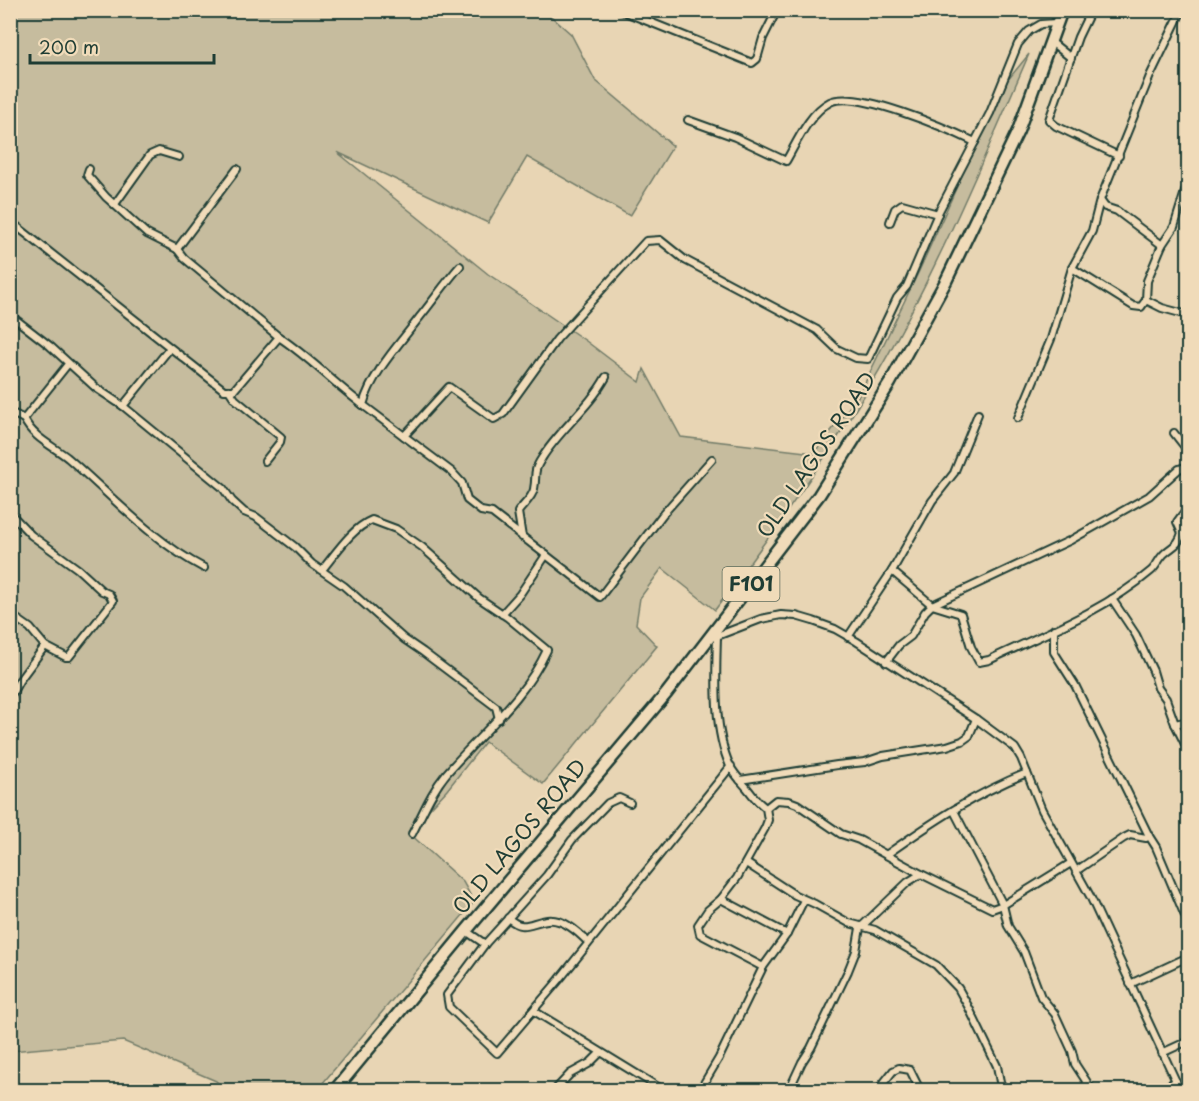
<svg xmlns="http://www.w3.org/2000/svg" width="1199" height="1101" font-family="'Playpen Sans',sans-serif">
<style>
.green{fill:#c6bc9e;stroke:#727c69;stroke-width:1.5}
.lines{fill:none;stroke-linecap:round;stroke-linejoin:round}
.minor-casing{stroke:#1f3d34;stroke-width:10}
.primary-casing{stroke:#1f3d34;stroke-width:15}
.minor{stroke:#f0dbb9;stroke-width:6}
.primary{stroke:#f0dbb9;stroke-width:10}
.labels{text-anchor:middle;stroke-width:4.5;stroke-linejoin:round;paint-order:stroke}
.shield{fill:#f0dbb9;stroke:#5e6c5c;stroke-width:1.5}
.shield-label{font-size:20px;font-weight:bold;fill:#1f3d34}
.street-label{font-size:21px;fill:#1f3d34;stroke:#f0dbb9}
</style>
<rect width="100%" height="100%" fill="#e8d5b4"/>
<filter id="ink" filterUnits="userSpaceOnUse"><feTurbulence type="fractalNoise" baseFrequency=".0167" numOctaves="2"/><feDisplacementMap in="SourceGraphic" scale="12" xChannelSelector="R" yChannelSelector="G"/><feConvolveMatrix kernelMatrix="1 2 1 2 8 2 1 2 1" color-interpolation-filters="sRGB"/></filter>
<g filter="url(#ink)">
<!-- green -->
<path class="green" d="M11,11H545L571,34L595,80L673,146L630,216L527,157L488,223L337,152L488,274L586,341L640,382L644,369L681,437L814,453L859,395L919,271L976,144L994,97L1029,54C980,167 933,280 870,386C823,464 769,537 715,610L662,568L640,598L636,624L657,646L543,784L485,742L447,790L408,832L463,882L474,902L317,1090H225L216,1081L123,1041L11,1051Z"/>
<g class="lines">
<!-- minor casing -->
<g class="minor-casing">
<g id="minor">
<polyline points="620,10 752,63 757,59 763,38 777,10"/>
<polyline points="1091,10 1078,37 1049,120 1056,126 1119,156"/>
<polyline points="1050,41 1071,58"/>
<path d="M688,120L735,137L786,161C797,142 809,113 830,102C856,89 948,129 975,142"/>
<polyline points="89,169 87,175 106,197 147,234 177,249"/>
<polyline points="237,169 177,249 184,258 279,337"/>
<polyline points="1100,200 1105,207 1117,211 1162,245"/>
<polyline points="115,204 150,155 159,151 179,157"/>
<path d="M10,221L224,390H234L279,337C309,357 334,383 363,405"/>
<polyline points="890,222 895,209 902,204 938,214"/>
<polyline points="1072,268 1133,306 1141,307 1146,300 1147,281 1162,245 1174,227 1188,182"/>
<polyline points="1146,300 1162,308 1188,315"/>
<polyline points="10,315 50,346 96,388 123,406 223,488 232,501 244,512 256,517 295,547 312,564 344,586 404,639 423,652 496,707 499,719"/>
<polyline points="229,390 235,399 281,437 280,442 265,461"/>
<polyline points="123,406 170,348"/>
<polyline points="10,412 24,419 68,364"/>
<polyline points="1018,418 1051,339 1072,268 1092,231 1100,200 1150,76 1182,10"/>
<path d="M24,419C33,438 53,446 68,458C112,496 152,541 204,568"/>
<polyline points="1174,433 1188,451"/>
<path d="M404,436L363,405C371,374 400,343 419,318C433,301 445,283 460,266"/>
<polyline points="10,513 31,535 78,569 102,591 109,594 113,601 69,657 66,657 45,646 30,628 10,614"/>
<path d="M522,537L518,512C522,506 533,497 534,489C537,475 532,473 542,458C560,429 589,408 606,377"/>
<polyline points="546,555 600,597 663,514 712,459"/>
<path d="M322,570C336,553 352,528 372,520L396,529L422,547L479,598L507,617L547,650C524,700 481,733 446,774C431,792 423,813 412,834"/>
<path d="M892,571L932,605L961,614L971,647L979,662L989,660C1044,634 1104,611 1151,571C1157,566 1159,558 1165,553C1174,545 1178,546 1182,533L1177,522L1188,507"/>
<polyline points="1112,599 1136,635 1153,671 1158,688 1166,699 1175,724 1188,750"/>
<polyline points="502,614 520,594 546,555 492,513 481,511 467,500 462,483 452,472 404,436 449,387 494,419 503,414 557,339 646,241 660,240 685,260 817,330 837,349 856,358 868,359 897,298 907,286 939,211 990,113 1018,44 1029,31 1041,24 1056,23"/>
<polyline points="1054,629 1054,652 1075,685 1149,836 1156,847 1188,923"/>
<polyline points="712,634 717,636 761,619 781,615 796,616 813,621 835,629 856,641 976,719 1015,748 1021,758 1042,810 1090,896 1180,1090"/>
<path d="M717,636C716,676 713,729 730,766C734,774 741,781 747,788C753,796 758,803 766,808L768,820L765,828L737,878L721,899L708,910L698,925L700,934L763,967"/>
<polyline points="848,637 892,571 932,501 954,473 978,414"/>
<polyline points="886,662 899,645 911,636 925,612 932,605 1071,540 1149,496 1179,469 1188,466"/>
<polyline points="10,697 19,681 45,646"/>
<polyline points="1175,724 1188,721"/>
<polyline points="740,780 837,765 865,762 883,756 947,746 962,741 969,736 976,719"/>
<polyline points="766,808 776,800 789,801 797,804 841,834 859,840 921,874 992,909 1003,905 1071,863"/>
<polyline points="954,811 1003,905 1008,926 1024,952 1041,997 1055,1014 1072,1051 1075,1064 1092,1090"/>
<path d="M886,855C931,823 976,793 1027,773"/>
<polyline points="746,863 795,895 815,904 849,923 875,930 936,965 958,988 968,1006 997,1066 1000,1082 1004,1090"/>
<polyline points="1076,871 1124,838 1130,835 1146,838 1149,836"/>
<polyline points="721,899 787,934"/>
<path d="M508,918C524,932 530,922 547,920C563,918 578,932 588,942"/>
<polyline points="466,931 485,944 547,875 572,840 608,803 619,798 630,803"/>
<polyline points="485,944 447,995 449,1007 497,1053 559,980 731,766"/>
<polyline points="1130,984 1188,957"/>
<polyline points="534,1011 663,1090"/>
<polyline points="1162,1053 1188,1041"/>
<polyline points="555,1090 570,1074 590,1063 600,1053"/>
<polyline points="700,1090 719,1058 763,967 787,934 804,900"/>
<polyline points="789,1090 802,1062 811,1048 848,971 856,951 860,928 908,882 921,874"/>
<polyline points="878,1090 893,1071 899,1068 910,1070 920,1090"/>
<polyline points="1161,1090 1176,1081"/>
</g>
</g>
<!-- primary casing -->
<g class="primary-casing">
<polyline id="primary" points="335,1090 466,931 666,694 819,495 890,383 946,281 1018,131 1062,10"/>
</g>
<!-- minor -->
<use href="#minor" class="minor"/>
<!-- primary -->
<use href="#primary" class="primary"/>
</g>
</g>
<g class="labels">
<!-- shield labels -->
<rect class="shield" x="722.5" y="567" width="57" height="34" rx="4.5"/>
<g class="shield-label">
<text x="751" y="591">F101</text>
</g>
<!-- street labels -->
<g class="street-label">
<text transform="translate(817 455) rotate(-56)" y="7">OLD LAGOS ROAD</text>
<text transform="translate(520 837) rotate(-50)" y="7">OLD LAGOS ROAD</text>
</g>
</g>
<!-- margin -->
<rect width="1199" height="1101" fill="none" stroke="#f0dbb9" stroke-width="36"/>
<rect x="18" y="18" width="1163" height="1065" fill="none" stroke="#1f3d34" stroke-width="2" filter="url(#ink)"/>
<!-- scale -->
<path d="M30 54v9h184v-9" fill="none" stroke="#1f3d34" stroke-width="3"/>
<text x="39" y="54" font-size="18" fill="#1f3d34" stroke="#f0dbb9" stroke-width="4.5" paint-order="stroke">200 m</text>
</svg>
